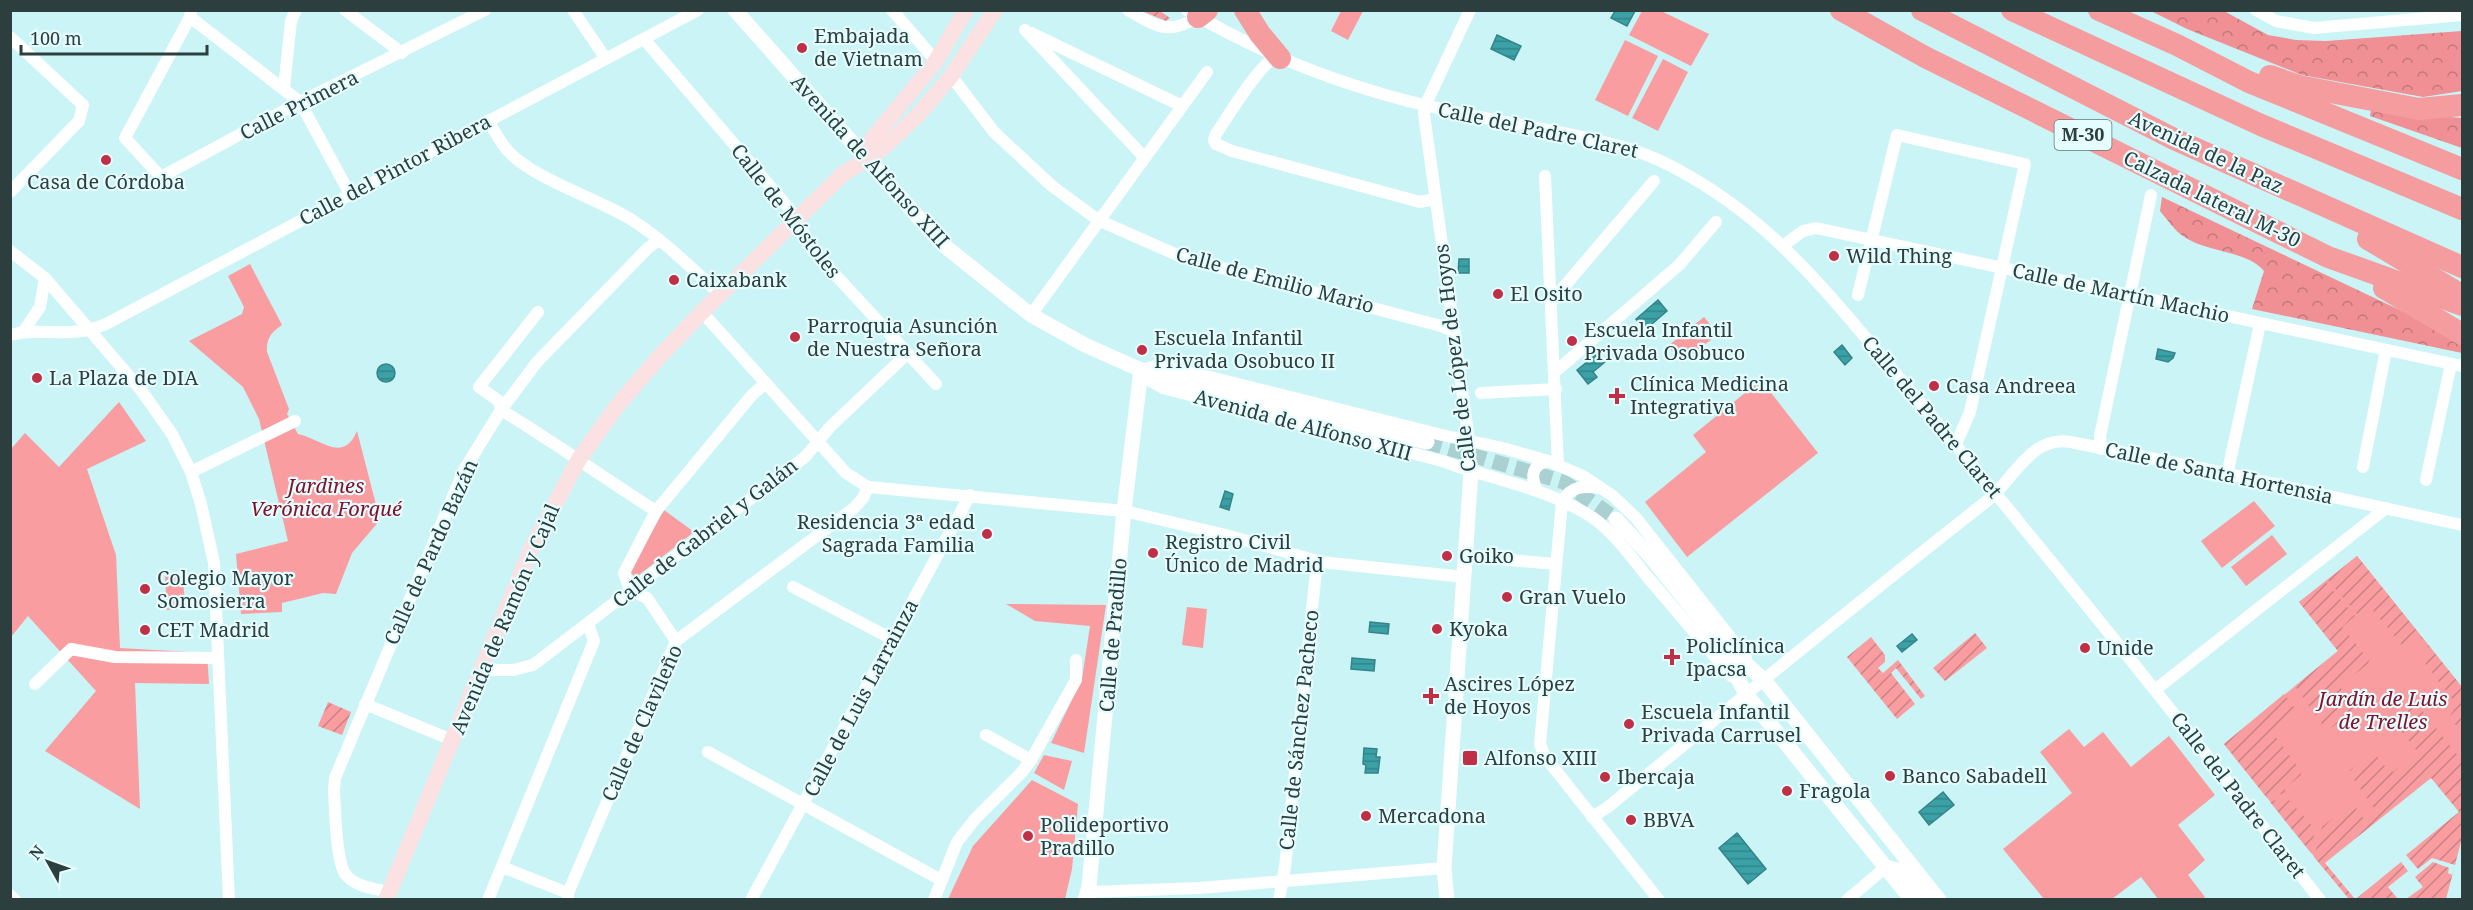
<svg xmlns="http://www.w3.org/2000/svg" width="2473" height="910" font-family="'Noto Serif',serif">
<style>
.forest{fill:url(#forest-crowns)}
.park{fill:#f99da0}
.garden{fill:url(#garden-furrows)}
.water{fill:url(#water-rules);stroke:#368388;stroke-width:1.5}
.lines{fill:none;stroke-linecap:round;stroke-linejoin:round}
.tertiary-tunnel{stroke:#abd0d1;stroke-width:15;stroke-dasharray:15 8;stroke-linecap:butt}
.minor{stroke:#fff;stroke-width:12}
.tertiary{stroke:#fff;stroke-width:15}
.secondary{stroke:#fce1e2;stroke-width:16}
.motorway{stroke:#f59c9f;stroke-width:22}
.poi-dot{fill:#c02f45;stroke:#e5fdff;stroke-width:2}
.labels{text-anchor:middle;stroke-width:4.5;stroke-linejoin:round;paint-order:stroke}
.shield{fill:#e5fdff;stroke:#647779;stroke-width:1.5}
.shield-label{font-size:18px;font-weight:bold;fill:#2d3e3f}
.poi-label{font-size:20px;fill:#2d3e3f;stroke:#e5fdff;text-anchor:start}
.street-label{font-size:20px;fill:#2d3e3f;stroke:#e5fdff}
.park-label{font-size:20px;font-style:italic;fill:#831228;stroke:#e5fdff}
</style>
<defs>
<pattern id="forest-crowns" width="20" height="18" patternUnits="userSpaceOnUse" patternTransform="scale(1.5)"><rect width="20" height="18" fill="#f09094"/><path d="M2 6a3 3 0 1 1 6 0M12 15a3 3 0 1 1 6 0" fill="none" stroke="#c3777a"/></pattern>
<pattern id="garden-furrows" width="10" height="10" patternUnits="userSpaceOnUse" patternTransform="scale(1.5)"><rect width="10" height="10" fill="#f99da0"/><path d="M-1 1l2-2M0 10L10 0M9 11l2-2" fill="none" stroke="#ca8184"/></pattern>
<pattern id="water-rules" width="6" height="5" patternUnits="userSpaceOnUse" patternTransform="scale(1.5)"><rect width="6" height="5" fill="#3aa1a7"/><path d="M0 2.5h6" fill="none" stroke="#318589"/></pattern>
</defs>
<rect width="100%" height="100%" fill="#caf4f6"/>
<!-- forest -->
<g class="forest">
<polygon points="2151,11 2224,11 2268,35 2296,40 2326,41 2462,31 2462,91 2423,97 2302,75 2187,29"/>
<polygon points="2371,110 2462,118 2462,148 2370,116"/>
<path d="M2162,197L2423,321L2462,345V353L2252,309L2264,271C2247,250 2206,253 2183,236C2174,230 2167,219 2160,211Z"/>
</g>
<!-- park -->
<g class="park">
<polygon points="1341,11 1363,11 1348,40 1331,31"/>
<polygon points="1642,11 1661,11 1709,34 1691,66 1629,35"/>
<polygon points="1625,40 1658,56 1628,116 1595,100"/>
<polygon points="1663,59 1688,72 1658,131 1632,118"/>
<path d="M250,264L282,325C271,332 266,339 267,352L289,409L287,414L298,434C318,437 343,465 357,431L380,520L352,553L336,594L323,593L282,603V612L241,614L236,554L288,541L259,419L243,387L189,341L242,314L244,307L228,276Z"/>
<polygon points="1704,317 1718,334 1682,363 1668,346"/>
<polygon points="1761,380 1818,453 1687,557 1645,502 1706,452 1693,435"/>
<polygon points="119,402 146,441 87,469 116,555 120,648 207,653 209,684 135,683 140,809 45,751 96,691 28,616 11,637 11,449 25,433 59,467"/>
<polygon points="2254,501 2275,526 2222,568 2201,541"/>
<polygon points="664,510 694,532 635,578 630,571"/>
<polygon points="2272,535 2287,554 2246,586 2231,567"/>
<polygon points="2357,556 2462,687 2462,808 2432,768 2317,860 2224,744 2338,651 2299,602"/>
<polygon points="183,575 185,609 167,610 165,576"/>
<polygon points="1006,604 1106,605 1084,753 1051,743 1082,679 1090,626 1035,621"/>
<polygon points="1187,607 1207,609 1203,648 1182,645"/>
<polygon points="2069,729 2084,747 2103,732 2131,767 2169,736 2215,795 2178,825 2205,860 2188,875 2205,897 2202,899 2158,899 2141,877 2112,899 2044,899 2003,849 2072,793 2040,752"/>
<polygon points="1044,755 1072,761 1064,790 1034,773"/>
<polygon points="1032,780 1078,804 1072,869 1065,899 948,899 973,846"/>
</g>
<!-- garden -->
<g class="garden">
<polygon points="1142,11 1160,11 1170,18 1166,21"/>
<polygon points="2357,556 2462,687 2462,735 2450,716 2457,705 2426,665 2425,660 2433,653 2420,637 2407,647 2402,645 2369,606 2358,615 2328,580"/>
<polygon points="2326,582 2355,616 2342,627 2369,660 2368,664 2343,683 2340,687 2355,706 2354,710 2330,729 2325,729 2295,686 2338,651 2299,602"/>
<polygon points="1975,633 1987,648 1945,681 1933,668"/>
<polygon points="1871,637 1885,655 1885,662 1878,668 1883,673 1898,660 1925,696 1921,699 1896,668 1891,673 1915,704 1897,719 1847,657"/>
<polygon points="2284,694 2297,711 2273,733 2300,770 2301,775 2285,788 2285,793 2267,798 2224,744"/>
<polygon points="328,702 351,712 342,735 318,726"/>
<polygon points="2417,704 2462,761 2462,838 2455,865 2432,858 2418,869 2406,855 2459,812 2431,778 2325,863 2355,899 2349,899 2314,857 2322,827 2350,805 2353,804 2365,820 2376,811 2350,774 2350,770 2372,754 2375,754 2389,771 2393,772 2416,754 2416,750 2395,723 2396,719 2413,705"/>
<polygon points="2286,797 2315,829 2311,853 2270,802"/>
<polygon points="2401,862 2408,871 2388,887 2398,899 2359,899 2357,898"/>
<polygon points="2433,862 2449,868 2448,873 2452,875 2454,869 2446,899 2406,899 2423,887 2415,877"/>
</g>
<!-- water -->
<g class="water">
<polygon points="1615,11 1615,10 1635,11 1627,26 1611,18"/>
<polygon points="1497,35 1521,46 1514,60 1491,49"/>
<polygon points="1459,259 1469,259 1469,273 1458,273"/>
<polygon points="1658,300 1667,311 1645,330 1636,319"/>
<polygon points="1842,345 1852,358 1845,365 1834,352"/>
<polygon points="2158,349 2175,353 2173,358 2168,362 2156,359"/>
<polygon points="1598,353 1605,362 1593,372 1597,377 1588,384 1577,370"/>
<circle cx="386" cy="373" r="9"/>
<polygon points="1225,491 1233,494 1229,510 1220,507"/>
<polygon points="1370,622 1389,624 1388,634 1369,632"/>
<polygon points="1912,634 1917,640 1902,652 1897,646"/>
<polygon points="1352,658 1375,660 1374,671 1351,669"/>
<polygon points="1364,748 1377,749 1376,757 1380,757 1378,773 1365,773 1366,765 1363,764"/>
<polygon points="1943,792 1954,805 1929,825 1919,812"/>
<polygon points="1737,833 1766,869 1748,884 1719,848"/>
</g>
<g class="lines">
<!-- tertiary-tunnel -->
<polyline class="tertiary-tunnel" points="1427,442 1564,482 1616,519"/>
<!-- minor -->
<g class="minor">
<polyline points="191,10 190,17 125,138 161,177 300,102 485,10"/>
<polyline points="345,10 402,53"/>
<polyline points="573,10 606,59"/>
<polyline points="892,10 936,61"/>
<path d="M1128,10C1156,26 1168,36 1198,17"/>
<path d="M1187,10C1261,54 1341,85 1424,105C1470,116 1517,124 1564,133C1601,141 1637,148 1671,166C1760,212 1813,275 1876,350C1917,398 1957,446 1996,494C2106,628 2214,763 2320,900"/>
<polyline points="1470,10 1425,106 1424,114 1469,440 1471,472"/>
<polyline points="2256,10 2276,21 2314,28 2462,15"/>
<polyline points="190,17 300,102 350,194"/>
<polyline points="1025,30 1144,157"/>
<polyline points="1031,33 1182,106"/>
<polyline points="10,37 83,105 79,121 10,192"/>
<polyline points="644,39 798,219 808,245 936,384"/>
<path d="M1277,57C1261,61 1227,118 1216,134L1214,140L1216,144L1232,151L1420,202L1435,199"/>
<polyline points="951,76 994,132 1052,186 1098,220 1184,258 1441,326 1455,332"/>
<polyline points="284,88 291,21 296,10"/>
<path d="M488,120C494,131 500,142 508,151C535,180 597,198 632,220C665,241 692,269 720,294"/>
<polyline points="1545,176 1558,465"/>
<polyline points="1784,245 1803,231 1816,228 2462,366"/>
<polyline points="10,251 45,278 141,390 172,434 191,472 201,504 214,563 229,900"/>
<polyline points="1858,295 1897,135 2025,164 1970,412 1956,444"/>
<polyline points="1551,302 1654,181"/>
<path d="M538,312L479,387L499,401L501,410C554,442 604,478 656,511"/>
<polyline points="702,312 846,473 868,487 1124,511 1226,535 1321,562 1464,577"/>
<polyline points="1031,315 1207,72"/>
<polyline points="23,332 40,307 45,278"/>
<path d="M10,335C46,326 68,340 106,324L698,10"/>
<polyline points="1555,372 1679,265 1716,222"/>
<polyline points="1481,393 1556,389"/>
<polyline points="2101,449 2100,436 2151,195"/>
<polyline points="2363,467 2386,350"/>
<polyline points="191,472 295,421"/>
<polyline points="2224,473 2229,466 2260,324"/>
<polyline points="2426,480 2451,364"/>
<path d="M1601,488C1584,486 1571,485 1562,502L1540,744L1545,757L1659,900"/>
<path d="M1537,490C1530,476 1532,465 1548,461"/>
<polyline points="1465,556 1556,564"/>
<polyline points="793,587 892,639"/>
<polyline points="630,590 624,573 656,511 752,395 766,383"/>
<polyline points="630,590 647,598 676,641"/>
<polyline points="481,670 513,670 533,665 805,457 830,427 907,354"/>
<path d="M1731,676C1703,642 1674,608 1645,574C1630,555 1612,531 1592,517C1544,487 1494,480 1442,461L1163,388L1151,381L1141,370L1156,366L1170,368L1218,379L1442,435L1503,448L1548,461L1583,476L1613,496L1636,518L1746,657"/>
<polyline points="35,684 71,649 115,657 218,658"/>
<polyline points="2155,690 2386,508"/>
<polyline points="365,704 452,740"/>
<polyline points="986,735 1031,760"/>
<polyline points="708,752 941,880"/>
<path d="M1592,817L1608,807C1734,704 1859,601 1987,501C2014,479 2031,435 2071,442L2224,473L2462,525"/>
<polyline points="502,867 568,893"/>
<path d="M390,892C375,889 356,887 346,875C336,864 335,807 334,790L335,778L464,470L501,410L537,362L648,248L659,240"/>
<polyline points="1089,892 1199,888 1444,868"/>
<polyline points="10,895 15,900"/>
<polyline points="488,900 594,641 588,624"/>
<polyline points="568,900 568,893 676,641 854,508 863,498 868,487"/>
<polyline points="751,900 970,495"/>
<polyline points="934,900 957,842 975,819 1021,773 1031,760 1076,680 1076,660"/>
<polyline points="1279,900 1285,867 1316,571 1321,562"/>
<polyline points="1847,900 1886,867"/>
</g>
<!-- tertiary -->
<g class="tertiary">
<polyline points="735,10 941,243 1031,315 1085,345 1141,370 1427,442"/>
<polyline points="1616,519 1650,556 1714,635 1764,680 1939,900"/>
<polyline points="1720,646 1746,694 1912,900"/>
<polyline points="1886,867 1904,872 1925,897"/>
<polyline points="1085,900 1089,887 1124,511 1141,370"/>
<polyline points="1447,900 1444,868 1471,472"/>
</g>
<!-- secondary -->
<g class="secondary">
<polyline points="865,158 872,139 936,61 966,10"/>
<polyline points="386,900 532,547 579,459 617,406 659,357 702,312 843,174 882,149 918,115 951,76 995,10"/>
</g>
<!-- motorway -->
<g class="motorway">
<polyline points="1245,10 1260,34 1280,58"/>
<polyline points="1841,10 1925,57 2328,257 2462,305"/>
<polyline points="1922,10 2174,139 2462,267"/>
<polyline points="2012,10 2261,125 2462,209"/>
<polyline points="2099,10 2177,45 2249,82 2462,169"/>
<polyline points="1198,17 1207,10"/>
<polyline points="2270,76 2299,86 2419,109 2462,105"/>
<polyline points="2368,239 2458,293"/>
<polyline points="2384,288 2462,334"/>
</g>
</g>
<!-- markers -->
<g class="poi-dot">
<circle cx="802" cy="48" r="6"/>
<circle cx="106" cy="160" r="6"/>
<circle cx="1834" cy="256" r="6"/>
<circle cx="674" cy="280" r="6"/>
<circle cx="1498" cy="294" r="6"/>
<circle cx="795" cy="337" r="6"/>
<circle cx="1572" cy="341" r="6"/>
<circle cx="1142" cy="350" r="6"/>
<circle cx="37" cy="378" r="6"/>
<circle cx="1934" cy="386" r="6"/>
<path d="M1614 387h6v6h6v6h-6v6h-6v-6h-6v-6h6z"/>
<circle cx="987" cy="534" r="6"/>
<circle cx="1153" cy="553" r="6"/>
<circle cx="1447" cy="556" r="6"/>
<circle cx="145" cy="589" r="6"/>
<circle cx="1507" cy="597" r="6"/>
<circle cx="1437" cy="629" r="6"/>
<circle cx="145" cy="630" r="6"/>
<circle cx="2085" cy="648" r="6"/>
<path d="M1669 648h6v6h6v6h-6v6h-6v-6h-6v-6h6z"/>
<path d="M1428 687h6v6h6v6h-6v6h-6v-6h-6v-6h6z"/>
<circle cx="1629" cy="724" r="6"/>
<rect x="1462" y="750" width="16" height="16" rx="3"/>
<circle cx="1890" cy="776" r="6"/>
<circle cx="1605" cy="777" r="6"/>
<circle cx="1787" cy="791" r="6"/>
<circle cx="1366" cy="816" r="6"/>
<circle cx="1631" cy="820" r="6"/>
<circle cx="1028" cy="836" r="6"/>
</g>
<g class="labels">
<!-- shield labels -->
<rect class="shield" x="2054.5" y="120" width="57" height="30" rx="4.5"/>
<g class="shield-label">
<text x="2083" y="141">M-30</text>
</g>
<!-- poi labels -->
<g class="poi-label">
<text x="814" y="43">Embajada<tspan x="814" dy="23">de Vietnam</tspan></text>
<text x="106" y="189" text-anchor="middle">Casa de Córdoba</text>
<text x="1846" y="263">Wild Thing</text>
<text x="686" y="287">Caixabank</text>
<text x="1510" y="301">El Osito</text>
<text x="807" y="333">Parroquia Asunción<tspan x="807" dy="23">de Nuestra Señora</tspan></text>
<text x="1584" y="337">Escuela Infantil<tspan x="1584" dy="23">Privada Osobuco</tspan></text>
<text x="1154" y="345">Escuela Infantil<tspan x="1154" dy="23">Privada Osobuco II</tspan></text>
<text x="49" y="385">La Plaza de DIA</text>
<text x="1630" y="391">Clínica Medicina<tspan x="1630" dy="23">Integrativa</tspan></text>
<text x="1946" y="393">Casa Andreea</text>
<text x="975" y="529" text-anchor="end">Residencia 3ª edad<tspan x="975" dy="23">Sagrada Familia</tspan></text>
<text x="1165" y="549">Registro Civil<tspan x="1165" dy="23">Único de Madrid</tspan></text>
<text x="1459" y="563">Goiko</text>
<text x="157" y="585">Colegio Mayor<tspan x="157" dy="23">Somosierra</tspan></text>
<text x="1519" y="604">Gran Vuelo</text>
<text x="1449" y="636">Kyoka</text>
<text x="157" y="637">CET Madrid</text>
<text x="1686" y="653">Policlínica<tspan x="1686" dy="23">Ipacsa</tspan></text>
<text x="2097" y="655">Unide</text>
<text x="1444" y="691">Ascires López<tspan x="1444" dy="23">de Hoyos</tspan></text>
<text x="1641" y="719">Escuela Infantil<tspan x="1641" dy="23">Privada Carrusel</tspan></text>
<text x="1484" y="765">Alfonso XIII</text>
<text x="1902" y="783">Banco Sabadell</text>
<text x="1617" y="784">Ibercaja</text>
<text x="1799" y="798">Fragola</text>
<text x="1378" y="823">Mercadona</text>
<text x="1643" y="827">BBVA</text>
<text x="1040" y="832">Polideportivo<tspan x="1040" dy="23">Pradillo</tspan></text>
</g>
<!-- street labels -->
<g class="street-label">
<text transform="translate(299 105) rotate(-27)" y="7">Calle Primera</text>
<text transform="translate(1538 130) rotate(12)" y="7">Calle del Padre Claret</text>
<text transform="translate(2206 152) rotate(25)" y="7">Avenida de la Paz</text>
<text transform="translate(870 161) rotate(48)" y="7">Avenida de Alfonso XIII</text>
<text transform="translate(395 170) rotate(-28)" y="7">Calle del Pintor Ribera</text>
<text transform="translate(2212 199) rotate(26)" y="7">Calzada lateral M-30</text>
<text transform="translate(786 211) rotate(52)" y="7">Calle de Móstoles</text>
<text transform="translate(1275 280) rotate(15)" y="7">Calle de Emilio Mario</text>
<text transform="translate(2121 293) rotate(12)" y="7">Calle de Martín Machio</text>
<text transform="translate(1455 358) rotate(-97)" y="7">Calle de López de Hoyos</text>
<text transform="translate(1932 417) rotate(50)" y="7">Calle del Padre Claret</text>
<text transform="translate(1303 425) rotate(15)" y="7">Avenida de Alfonso XIII</text>
<text transform="translate(2219 473) rotate(12)" y="7">Calle de Santa Hortensia</text>
<text transform="translate(705 533) rotate(-38)" y="7">Calle de Gabriel y Galán</text>
<text transform="translate(431 552) rotate(-66)" y="7">Calle de Pardo Bazán</text>
<text transform="translate(505 619) rotate(-67)" y="7">Avenida de Ramón y Cajal</text>
<text transform="translate(1113 635) rotate(-85)" y="7">Calle de Pradillo</text>
<text transform="translate(861 698) rotate(-62)" y="7">Calle de Luis Larrainza</text>
<text transform="translate(642 723) rotate(-66)" y="7">Calle de Clavileño</text>
<text transform="translate(1299 730) rotate(-84)" y="7">Calle de Sánchez Pacheco</text>
<text transform="translate(2238 795) rotate(52)" y="7">Calle del Padre Claret</text>
</g>
<!-- park labels -->
<g class="park-label">
<text x="326" y="493">Jardines<tspan x="326" dy="23">Verónica Forqué</tspan></text>
<text x="2383" y="706">Jardín de Luis<tspan x="2383" dy="23">de Trelles</tspan></text>
</g>
</g>
<!-- border -->
<rect width="2473" height="910" fill="none" stroke="#2d3e3f" stroke-width="24"/>
<!-- north arrow -->
<g transform="translate(48 862) rotate(310)" stroke="#e5fdff" stroke-width="4.5" paint-order="stroke">
<path d="M0-4.5L10 22L0 15L-10 22Z" fill="#2d3e3f"/>
<text y="-9" font-size="16" font-weight="bold" text-anchor="middle" fill="#2d3e3f">N</text>
</g>
<!-- scale -->
<path d="M21 45v9h186v-9" fill="none" stroke="#2d3e3f" stroke-width="3"/>
<text x="30" y="45" font-size="18" fill="#2d3e3f" stroke="#e5fdff" stroke-width="4.5" paint-order="stroke">100 m</text>
</svg>
